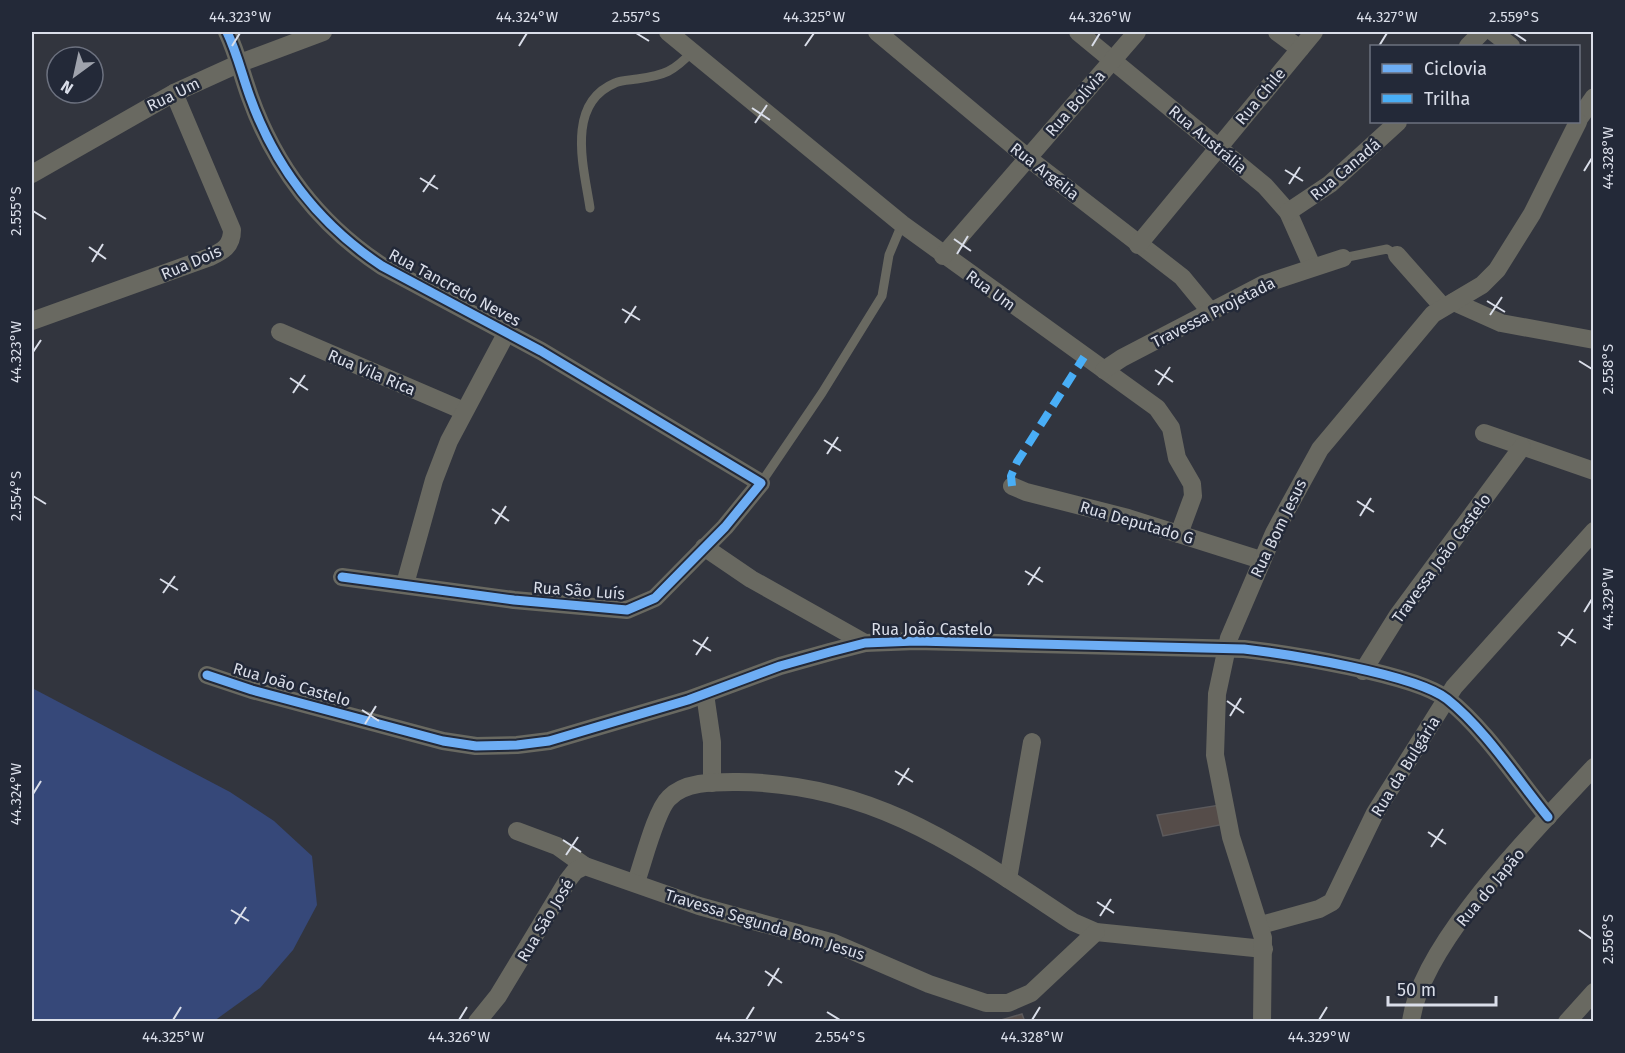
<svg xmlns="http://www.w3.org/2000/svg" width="1625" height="1053" font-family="'Fira Sans',sans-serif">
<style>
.green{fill:#364879}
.building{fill:#554c49;stroke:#5c5a5c;stroke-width:1.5}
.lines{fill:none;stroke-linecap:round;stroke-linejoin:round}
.service{stroke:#696961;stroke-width:9}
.minor{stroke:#696961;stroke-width:18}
.quiet{stroke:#49aef6;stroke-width:8;stroke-dasharray:15 8;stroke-linecap:butt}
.cycleway-casing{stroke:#232938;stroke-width:13}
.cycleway{stroke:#6dadf4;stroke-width:9}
.ticks{fill:none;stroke:#dadee9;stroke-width:2}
.labels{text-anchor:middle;stroke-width:5;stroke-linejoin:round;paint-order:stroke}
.street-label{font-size:16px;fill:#dadee9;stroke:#232938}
.neatline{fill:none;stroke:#dadee9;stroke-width:2}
.ticks-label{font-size:15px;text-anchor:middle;fill:#dadee9}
</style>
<rect width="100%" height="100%" fill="#32353e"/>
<!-- green -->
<polygon class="green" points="32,688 230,792 274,821 312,856 317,905 293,950 260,988 214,1021 32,1021"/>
<!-- building -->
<g class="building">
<polygon points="1220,805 1225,824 1163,836 1157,815"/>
<polygon points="1022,1014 1025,1022 1001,1020"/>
</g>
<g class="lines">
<!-- service -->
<g class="service">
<path d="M590,208C584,168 565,104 615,83C621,80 630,80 637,79C665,75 673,72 693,51"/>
<polyline points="1343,258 1387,249 1397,255"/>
<polyline points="761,483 822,393 882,296 889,255 902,224"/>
</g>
<!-- minor -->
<g class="minor">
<path d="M227,32C237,53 242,75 250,97C275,167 320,225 382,266L541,351L761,483L725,527L655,598L627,610L514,600L342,577"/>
<polyline points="668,32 902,224 1157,408 1171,428 1177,458 1192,484 1193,496 1179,534"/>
<polyline points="877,32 1028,158 1182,277 1210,311"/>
<polyline points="1078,32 1265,186 1288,212 1312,266"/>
<polyline points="1277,32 1300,49"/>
<polyline points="1493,32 1511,46"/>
<polyline points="1468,46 1482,32"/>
<polyline points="1578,120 1594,97"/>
<polyline points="32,174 174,93 240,63 323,32"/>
<polyline points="1288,212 1330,184 1398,122"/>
<polyline points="1138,245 1314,32"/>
<polyline points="1397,255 1443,307"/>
<polyline points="943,256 1137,32"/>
<polyline points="1454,302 1501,323 1594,340"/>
<path d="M32,321L210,257C223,251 232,246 232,230L174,93"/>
<polyline points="280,332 464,411"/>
<polyline points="1104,370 1122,358 1264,284 1343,258"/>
<polyline points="1484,433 1594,471"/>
<polyline points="1012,486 1026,492 1128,518 1261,560"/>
<polyline points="704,547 751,579 865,643"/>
<polyline points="405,584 434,480 449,441 507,332"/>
<polyline points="1363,671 1398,615 1522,447"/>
<path d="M207,675L252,690L443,741L476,746L517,745L549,741L688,700L780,666L830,652L865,643L916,641L1244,649C1287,654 1415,674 1447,699C1485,729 1517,779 1548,817"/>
<polyline points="705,694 712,742 712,783"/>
<polyline points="517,831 557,846 585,866"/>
<polyline points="1008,879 1032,742"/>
<path d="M636,882C643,863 656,810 669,798C685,781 716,782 738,782C875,783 964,850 1073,922L1096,932L1264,949"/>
<polyline points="1261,925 1319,909 1332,902 1375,813 1454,687 1594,531"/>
<polyline points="477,1022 498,996 568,880 575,871 585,866 699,906 834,943 929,984 986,1003 1008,1003 1031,993 1096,932"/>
<polyline points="1262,1022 1263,938 1231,837 1215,755 1217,694 1229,638 1274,533 1320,449 1433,314 1482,285 1497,270 1532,214 1578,122"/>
<path d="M1411,1022C1420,943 1539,827 1594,767"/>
<polyline points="1567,1022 1594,992"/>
</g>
<!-- quiet -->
<polyline class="quiet" points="1012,486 1011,476 1017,462 1084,357"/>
<!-- cycleway casing -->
<g class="cycleway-casing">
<g id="cycleway">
<path d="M227,32C237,53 242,75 250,97C275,167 320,225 382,266L541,351L761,483L725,527L655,598L627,610L514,600L342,577"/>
<path d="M207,675L252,690L443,741L476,746L517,745L549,741L688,700L780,666L830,652L865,643L916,641L1244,649C1287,654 1415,674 1447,699C1485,729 1517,779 1548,817"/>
</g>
</g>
<!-- cycleway -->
<use href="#cycleway" class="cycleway"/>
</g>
<!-- ticks -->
<path class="ticks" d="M636,33L649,41M1514,33L1526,41M232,46L240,33M519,46L527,33M805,46L814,33M1092,46L1100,33M1379,46L1387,33M752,108L770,120M755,123L767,105M1285,170L1303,181M1584,171L1592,158M420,178L438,189M1289,184L1300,167M423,192L435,175M33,211L46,219M954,239L971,251M89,247L106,259M957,254L968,236M92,262L103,244M1487,301L1505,312M622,309L640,320M1490,315L1502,297M625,323L636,306M33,352L41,340M1579,361L1592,369M1155,370L1173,382M290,378L308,390M1158,385L1170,367M293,393L305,375M824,440L841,451M827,454L838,437M33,496L46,504M1357,501L1374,512M492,509L509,521M1360,516L1371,498M495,524L506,506M1025,571L1043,582M160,579L178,590M1028,585L1040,567M163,593L175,576M1584,612L1592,599M1558,632L1576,643M693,640L711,651M1561,646L1573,629M696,655L708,637M1227,701L1244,713M362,710L379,721M1230,716L1241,698M365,724L376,706M895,771L913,782M898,785L909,768M33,794L41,781M1428,832L1446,844M563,840L581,852M1431,847L1443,829M566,855L578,837M1097,902L1114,913M231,910L249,921M1100,916L1111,899M235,924L246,907M1579,930L1592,939M765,971L782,983M768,986L779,968M827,1012L840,1020M173,1020L181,1007M459,1020L467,1007M746,1020L754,1007M1032,1020L1040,1007M1319,1020L1327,1007"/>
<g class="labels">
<!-- street labels -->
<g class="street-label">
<text transform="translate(173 94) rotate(-26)" y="6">Rua Um</text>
<text transform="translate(1260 96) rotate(-50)" y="6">Rua Chile</text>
<text transform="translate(1075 103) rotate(-49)" y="6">Rua Bolívia</text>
<text transform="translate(1208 139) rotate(40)" y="6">Rua Austrália</text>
<text transform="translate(1345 169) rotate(-40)" y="6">Rua Canadá</text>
<text transform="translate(1045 171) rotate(38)" y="6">Rua Argélia</text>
<text transform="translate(191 262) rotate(-23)" y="6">Rua Dois</text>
<text transform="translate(455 287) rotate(28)" y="6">Rua Tancredo Neves</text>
<text transform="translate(991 290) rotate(36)" y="6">Rua Um</text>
<text transform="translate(1213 312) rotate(-27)" y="6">Travessa Projetada</text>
<text transform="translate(372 372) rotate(23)" y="6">Rua Vila Rica</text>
<text transform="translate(1137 522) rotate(16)" y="6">Rua Deputado G</text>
<text transform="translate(1278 528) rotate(-64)" y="6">Rua Bom Jesus</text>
<text transform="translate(1441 558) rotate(-54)" y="6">Travessa João Castelo</text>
<text transform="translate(579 590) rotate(4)" y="6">Rua São Luís</text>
<text x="932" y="635">Rua João Castelo</text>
<text transform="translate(292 684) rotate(16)" y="6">Rua João Castelo</text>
<text transform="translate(1405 766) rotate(-58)" y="6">Rua da Bulgária</text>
<text transform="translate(1490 887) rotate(-50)" y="6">Rua do Japão</text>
<text transform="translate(545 920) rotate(-59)" y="6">Rua São José</text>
<text transform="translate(765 924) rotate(17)" y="6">Travessa Segunda Bom Jesus</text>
</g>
</g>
<!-- border -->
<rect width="1625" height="1053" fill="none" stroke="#232938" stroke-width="66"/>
<!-- legend -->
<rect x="1370" y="45" width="210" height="78" fill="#232938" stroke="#6c717f" stroke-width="1.5"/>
<rect x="1382" y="64" width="30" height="9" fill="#6dadf4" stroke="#6c717f" stroke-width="1.5"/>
<text x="1424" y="75" font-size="18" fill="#dadee9">Ciclovia</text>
<rect x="1382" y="94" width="30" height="9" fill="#49aef6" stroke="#6c717f" stroke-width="1.5"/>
<text x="1424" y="105" font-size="18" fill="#dadee9">Trilha</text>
<!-- north arrow -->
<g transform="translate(75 75) rotate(213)"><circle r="28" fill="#232938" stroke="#6c717f" stroke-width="1.5"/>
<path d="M0-4.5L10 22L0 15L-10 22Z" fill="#9fa3ad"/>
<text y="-9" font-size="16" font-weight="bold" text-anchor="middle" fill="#dadee9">N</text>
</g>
<!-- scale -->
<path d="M1388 996v9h108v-9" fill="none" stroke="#dadee9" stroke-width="3"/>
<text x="1397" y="996" font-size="18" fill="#dadee9" stroke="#232938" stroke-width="4.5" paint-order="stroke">50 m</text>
<rect x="33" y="33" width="1559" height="987" class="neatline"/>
<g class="ticks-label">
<text x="240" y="22">44.323°W</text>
<text x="527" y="22">44.324°W</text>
<text x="636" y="22">2.557°S</text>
<text x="814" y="22">44.325°W</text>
<text x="1100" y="22">44.326°W</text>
<text x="1387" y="22">44.327°W</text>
<text x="1514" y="22">2.559°S</text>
<text transform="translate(1608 158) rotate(-90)" y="5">44.328°W</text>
<text transform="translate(16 211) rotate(-90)" y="5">2.555°S</text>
<text transform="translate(16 352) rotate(-90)" y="5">44.323°W</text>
<text transform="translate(1608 369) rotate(-90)" y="5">2.558°S</text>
<text transform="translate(16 496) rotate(-90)" y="5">2.554°S</text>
<text transform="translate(1608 599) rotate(-90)" y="5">44.329°W</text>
<text transform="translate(16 794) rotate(-90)" y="5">44.324°W</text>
<text transform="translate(1608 939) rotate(-90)" y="5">2.556°S</text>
<text x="173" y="1042">44.325°W</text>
<text x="459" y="1042">44.326°W</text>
<text x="746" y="1042">44.327°W</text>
<text x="840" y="1042">2.554°S</text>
<text x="1032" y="1042">44.328°W</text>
<text x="1319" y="1042">44.329°W</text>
</g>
</svg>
